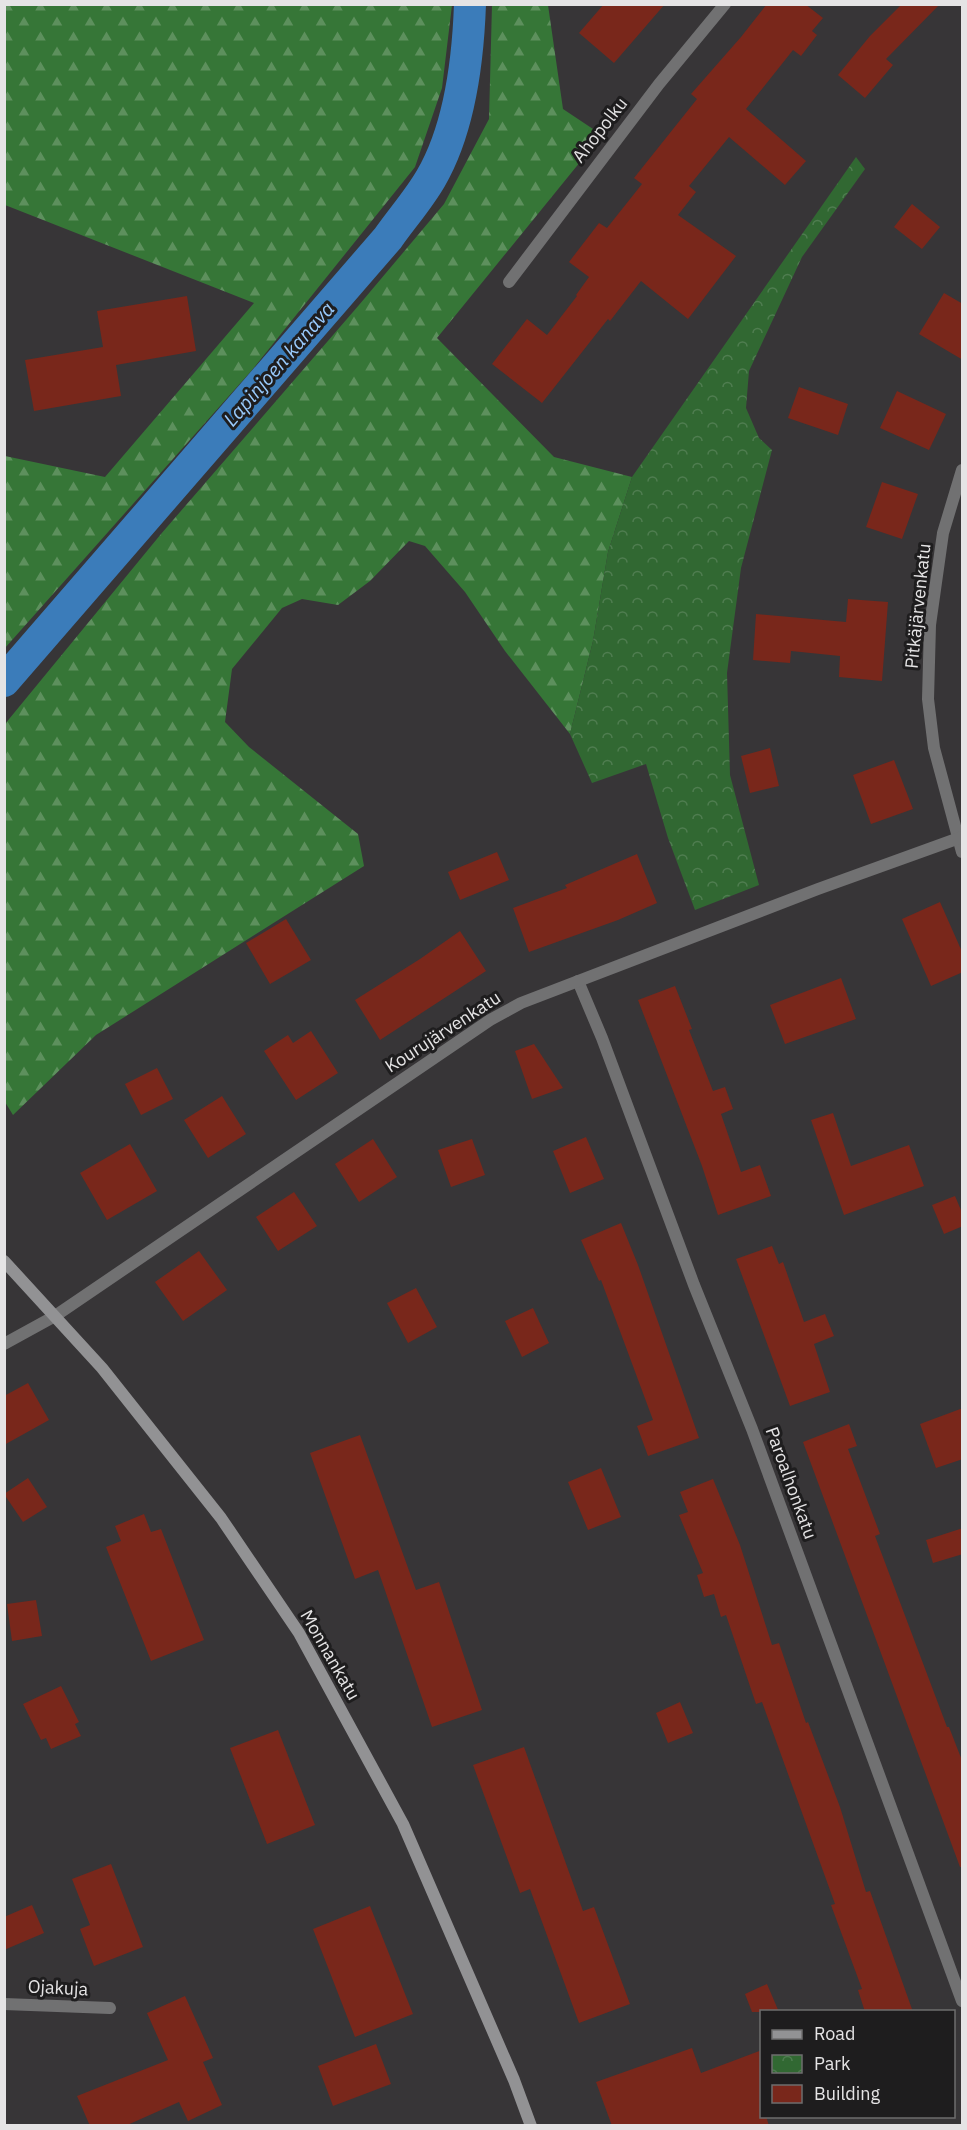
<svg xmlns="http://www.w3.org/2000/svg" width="967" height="2130" font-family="'IBM Plex Sans',sans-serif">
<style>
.forest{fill:url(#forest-firs)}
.park{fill:url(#park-crowns)}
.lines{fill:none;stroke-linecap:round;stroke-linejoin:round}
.canal{stroke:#3b7cba;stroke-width:32}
.building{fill:#79271b}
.street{stroke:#717172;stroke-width:12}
.secondary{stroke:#929294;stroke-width:12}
.labels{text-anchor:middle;stroke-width:6;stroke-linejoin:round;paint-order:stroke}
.street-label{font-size:18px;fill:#e5e4e5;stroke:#1e1d1e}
.water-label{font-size:20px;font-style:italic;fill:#99cafc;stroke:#1e1d1e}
</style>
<defs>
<pattern id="forest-firs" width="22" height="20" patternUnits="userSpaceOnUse" patternTransform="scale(1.5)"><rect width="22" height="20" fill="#367637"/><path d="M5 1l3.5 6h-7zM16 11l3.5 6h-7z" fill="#5d905d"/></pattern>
<pattern id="park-crowns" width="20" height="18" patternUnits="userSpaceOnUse" patternTransform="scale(1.5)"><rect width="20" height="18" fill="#316832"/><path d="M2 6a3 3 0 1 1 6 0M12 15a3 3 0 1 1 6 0" fill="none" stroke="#4f7d50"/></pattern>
</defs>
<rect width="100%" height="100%" fill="#373537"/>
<!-- forest -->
<g class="forest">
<polygon points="5,4 452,5 442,88 415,167 252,370 5,648 5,456 105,477 254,303 5,205"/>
<polygon points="492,5 548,5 563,109 602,135 437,338 554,457 632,477 608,552 593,641 570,734 505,651 465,592 425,546 409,541 370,581 338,605 302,599 282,608 232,669 225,722 249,747 358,834 364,866 96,1035 13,1115 5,1102 5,724 161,534 359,305 444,204 489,119"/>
</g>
<!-- park -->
<polygon class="park" points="856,157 865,169 802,257 749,371 746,408 759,438 772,450 741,568 727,673 730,775 759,885 695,910 668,838 646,764 592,783 570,734 593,641 608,552 632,477"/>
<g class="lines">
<!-- canal -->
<path class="canal" d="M4,681L388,238C402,218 419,199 431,178C460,128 468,61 470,4"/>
</g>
<!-- building -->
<g class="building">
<polygon points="604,4 665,4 614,63 579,33"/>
<polygon points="767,4 805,4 823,18 812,31 817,35 801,56 793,50 746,109 806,161 785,185 729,137 689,186 696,192 678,215 736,256 688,319 641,281 610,321 608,319 542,403 492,364 527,319 547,335 577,296 576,295 589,277 569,262 599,223 607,228 642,184 634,178 697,99 691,94 741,37"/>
<polygon points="902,4 940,4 886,59 893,65 865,98 838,75 870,36"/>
<polygon points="912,204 940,227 922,249 894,227"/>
<polygon points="944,293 963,304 963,360 919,334"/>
<polygon points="187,296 196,351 116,365 121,396 34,411 25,360 103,347 97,311"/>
<polygon points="799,387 848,404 838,435 788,418"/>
<polygon points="897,391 946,414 929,450 880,428"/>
<polygon points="882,482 918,494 902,539 866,527"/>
<polygon points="848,599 888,602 882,681 839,677 840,656 791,651 790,663 753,660 756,614 846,622"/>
<polygon points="770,748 779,786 750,793 741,756"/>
<polygon points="894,760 913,809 871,824 853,775"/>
<polygon points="497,852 509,880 460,900 448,872"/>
<polygon points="637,854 657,903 618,920 529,952 513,908 567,888 565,885"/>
<polygon points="940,902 963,954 963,972 931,986 902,919"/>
<polygon points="286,919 311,960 270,984 246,943"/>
<polygon points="460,931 486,971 380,1040 355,1000 420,959"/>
<polygon points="841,978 856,1019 785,1044 770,1005"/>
<polygon points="675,986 692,1029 689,1030 713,1091 725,1087 733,1109 721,1114 741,1172 760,1165 771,1196 718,1215 702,1166 638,1000"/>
<polygon points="311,1031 338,1073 296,1100 264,1051 288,1035 293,1043"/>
<polygon points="534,1044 563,1088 532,1099 515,1051"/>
<polygon points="157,1068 173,1099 141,1115 125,1084"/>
<polygon points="222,1096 246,1134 208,1158 184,1120"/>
<polygon points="833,1113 851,1166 909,1145 924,1186 844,1215 811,1120"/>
<polygon points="586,1137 604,1179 570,1193 553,1151"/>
<polygon points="373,1139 397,1177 359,1202 335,1164"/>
<polygon points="472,1139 485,1175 451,1187 438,1150"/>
<polygon points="130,1144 157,1191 107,1220 80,1173"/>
<polygon points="294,1192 317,1226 278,1251 256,1217"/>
<polygon points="955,1196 963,1215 963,1226 944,1234 932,1205"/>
<polygon points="621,1223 638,1265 699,1438 648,1456 637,1426 653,1420 601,1280 599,1281 581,1240"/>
<polygon points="772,1246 779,1264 783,1262 804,1322 825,1314 834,1336 814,1344 830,1392 790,1406 736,1259"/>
<polygon points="199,1251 227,1290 183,1321 155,1282"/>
<polygon points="416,1288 437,1327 408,1343 387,1303"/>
<polygon points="533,1308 549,1343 522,1357 505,1321"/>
<polygon points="28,1383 49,1420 4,1445 4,1396"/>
<polygon points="963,1408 963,1459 936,1468 920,1424"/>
<polygon points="849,1424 857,1446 848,1449 880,1534 875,1536 947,1727 949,1727 963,1763 963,1867 960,1867 803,1442"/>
<polygon points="360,1435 416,1590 439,1582 482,1710 432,1727 378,1570 355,1579 310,1453"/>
<polygon points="601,1468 621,1517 588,1530 568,1482"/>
<polygon points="28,1478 47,1507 23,1522 4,1494"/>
<polygon points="713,1479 740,1545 772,1645 779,1643 806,1723 808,1722 840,1807 866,1892 870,1891 913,2012 865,2012 858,1990 862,1989 831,1905 835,1904 762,1702 756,1704 726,1615 721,1617 714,1594 704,1597 697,1575 703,1573 679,1515 688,1512 680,1492"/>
<polygon points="144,1514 151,1532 161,1529 204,1640 151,1661 106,1547 121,1541 115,1526"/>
<polygon points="963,1528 963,1554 933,1563 926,1540"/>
<polygon points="36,1600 42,1636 12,1641 7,1604"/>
<polygon points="61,1686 79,1722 75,1724 81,1736 51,1749 46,1738 41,1740 23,1704"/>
<polygon points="680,1702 693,1733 668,1743 656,1713"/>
<polygon points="278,1730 315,1825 267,1844 230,1748"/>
<polygon points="524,1747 583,1911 594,1907 630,2004 579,2023 530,1889 520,1893 473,1765"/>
<polygon points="111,1864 143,1947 94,1966 80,1929 90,1925 72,1879"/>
<polygon points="32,1905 44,1933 4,1950 4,1917"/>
<polygon points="370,1906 413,2014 355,2037 313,1929"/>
<polygon points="767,1984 779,2012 752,2012 745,1994"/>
<polygon points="185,1996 213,2058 203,2062 222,2105 188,2121 179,2102 125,2126 90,2126 77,2096 168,2060 147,2013"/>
<polygon points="376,2044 391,2084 333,2106 318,2066"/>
<polygon points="692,2048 701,2073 762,2050 762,2116 766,2116 769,2126 612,2126 596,2082"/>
</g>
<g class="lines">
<!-- street -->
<g class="street">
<polyline points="509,282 659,84 725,4"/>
<polyline points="962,470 943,533 930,625 928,699 934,748 962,852"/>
<polyline points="578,981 602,1038 694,1285 752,1429 962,2001"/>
<polyline points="4,1344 55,1316 490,1020 521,1003 818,889 962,837"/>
<polyline points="4,2004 110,2008"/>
</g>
<!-- secondary -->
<polyline class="secondary" points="4,1261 102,1368 221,1518 299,1633 403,1824 514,2080 531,2126"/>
</g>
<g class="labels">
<!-- street labels -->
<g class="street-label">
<text transform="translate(600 130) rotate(-52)" y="6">Ahopolku</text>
<text transform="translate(918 606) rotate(-84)" y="6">Pitkäjärvenkatu</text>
<text transform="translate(443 1032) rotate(-33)" y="6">Kourujärvenkatu</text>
<text transform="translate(791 1483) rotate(70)" y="6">Paroalhonkatu</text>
<text transform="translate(330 1655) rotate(60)" y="6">Monnankatu</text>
<text transform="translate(58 1988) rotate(3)" y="6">Ojakuja</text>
</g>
<!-- water labels -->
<g class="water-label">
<text transform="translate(279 364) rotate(-49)" y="7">Lapinjoen kanava</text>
</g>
</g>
<!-- border -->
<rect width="967" height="2130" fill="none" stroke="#e5e4e5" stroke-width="12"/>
<!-- legend -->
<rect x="760" y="2010" width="195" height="108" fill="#1e1d1e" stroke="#6e6d6e" stroke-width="1.5"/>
<rect x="772" y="2030" width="30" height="9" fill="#929294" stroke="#6e6d6e" stroke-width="1.5"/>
<text x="814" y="2040" font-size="18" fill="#e5e4e5">Road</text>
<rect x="772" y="2055" width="30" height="18" fill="url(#park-crowns)" stroke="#6e6d6e" stroke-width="1.5"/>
<text x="814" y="2070" font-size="18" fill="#e5e4e5">Park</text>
<rect x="772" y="2085" width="30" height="18" fill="#79271b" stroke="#6e6d6e" stroke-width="1.5"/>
<text x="814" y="2100" font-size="18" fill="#e5e4e5">Building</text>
</svg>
